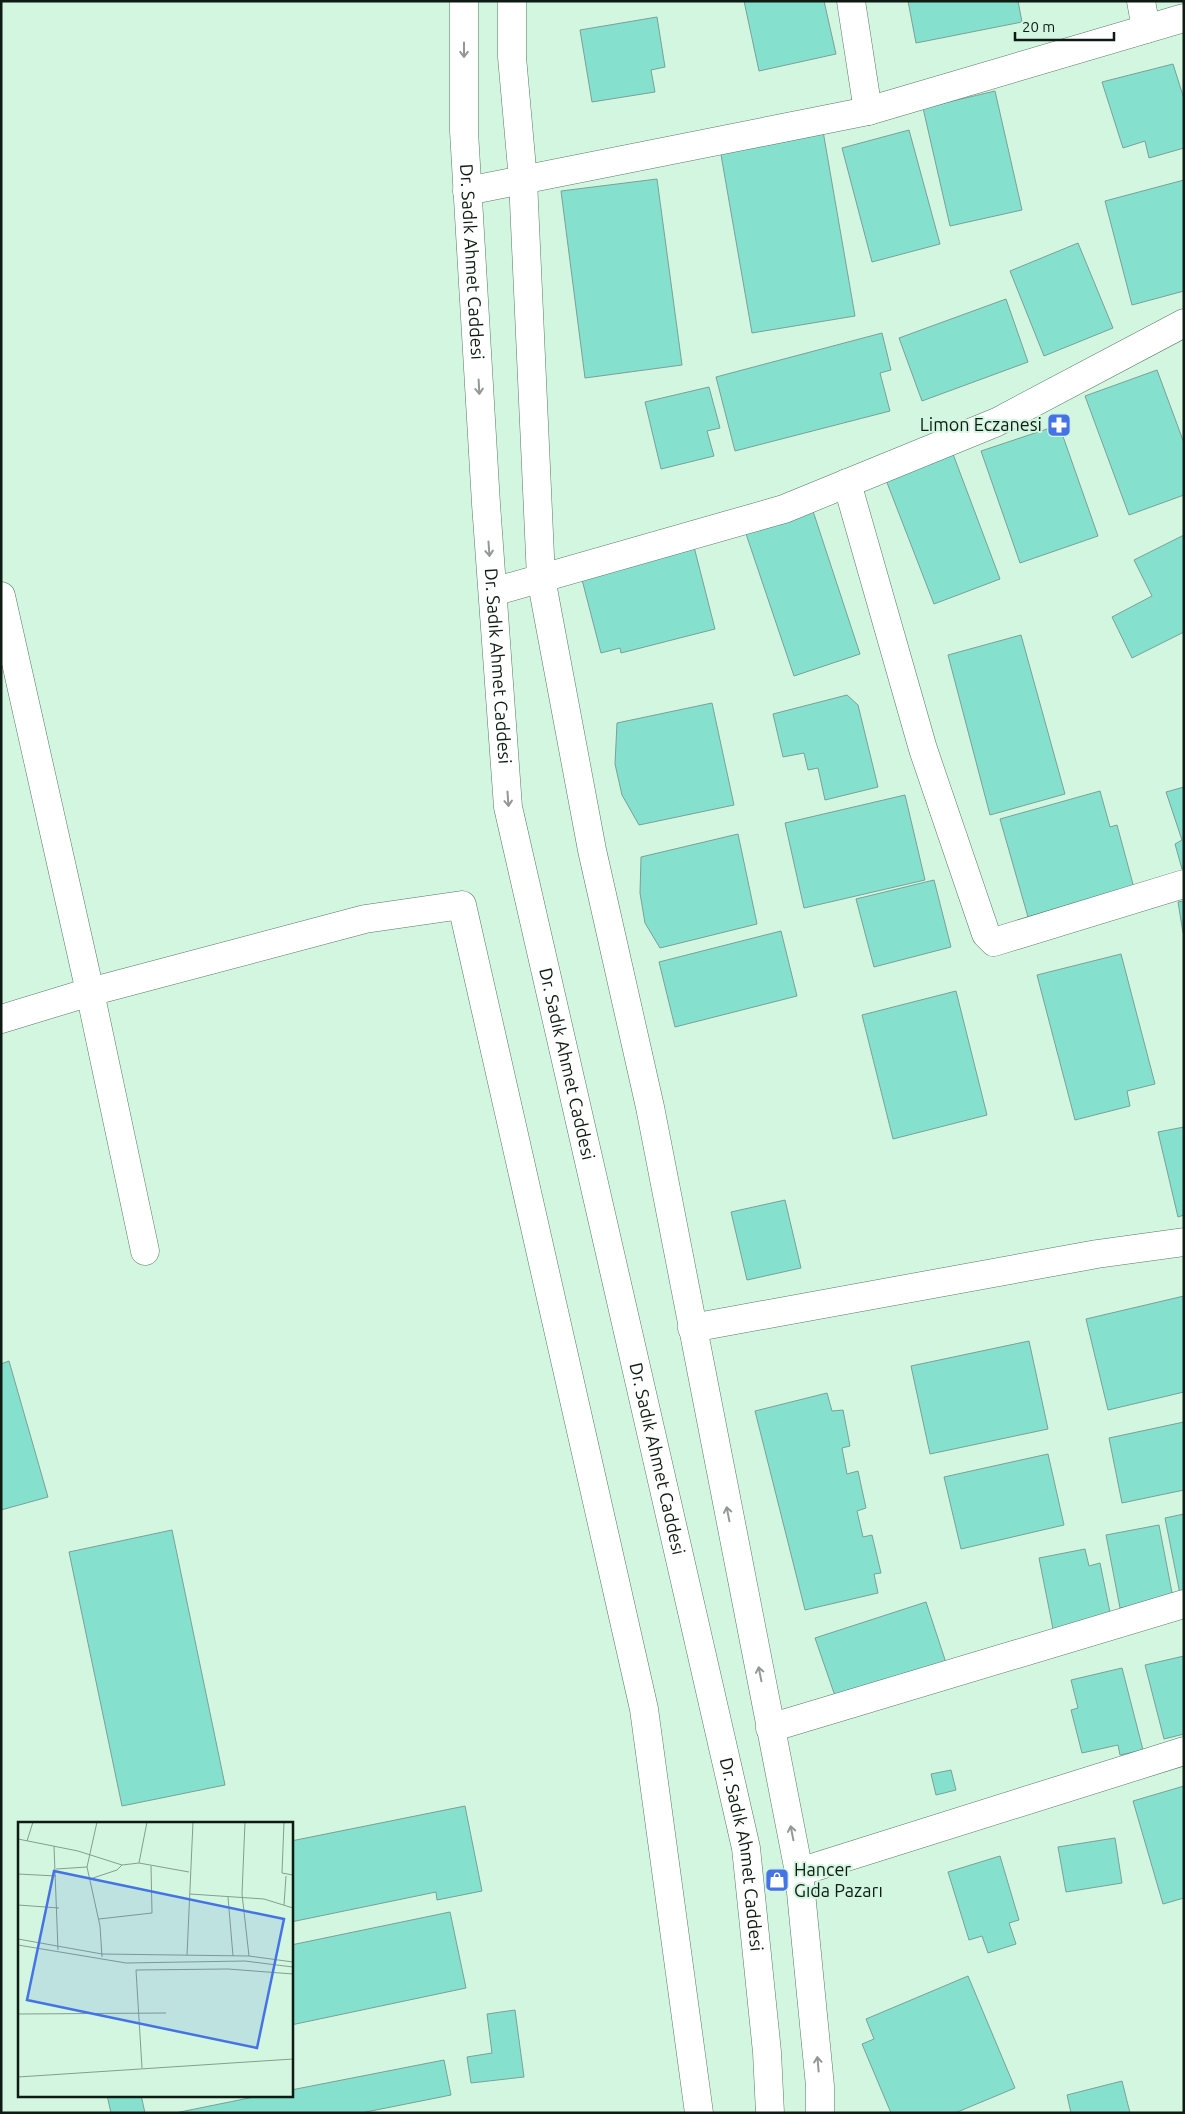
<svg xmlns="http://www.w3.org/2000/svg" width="1185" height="2114" font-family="Ubuntu,sans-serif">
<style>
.building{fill:#85e0ce;stroke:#79a198}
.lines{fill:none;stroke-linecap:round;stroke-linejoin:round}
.minor-casing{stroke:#587865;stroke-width:29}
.minor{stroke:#fff;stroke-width:28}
.oneway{stroke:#939895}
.labels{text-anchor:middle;stroke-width:4;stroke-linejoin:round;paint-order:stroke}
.street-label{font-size:18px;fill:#0e1b13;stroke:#d3f6e0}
.poi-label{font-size:18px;fill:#0e1b13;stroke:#d3f6e0;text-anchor:end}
.inset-road{fill:none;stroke:#849e8e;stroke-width:1}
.view{fill:#4573e5;fill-opacity:0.15;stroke:#4573e5;stroke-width:2.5}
.inset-edge{fill:none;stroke:#0e1b13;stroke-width:2.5}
</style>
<rect width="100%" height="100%" fill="#d3f6e0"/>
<!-- building -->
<g class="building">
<polygon points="744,1 824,1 836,54 759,71"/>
<polygon points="908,1 1018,1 1022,22 916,43"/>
<polygon points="657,17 665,67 651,70 655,92 592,102 580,30"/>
<polygon points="1173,64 1184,99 1184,148 1149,158 1145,141 1123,148 1102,82"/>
<polygon points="995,91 1022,210 950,226 923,108"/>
<polygon points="909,130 940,244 872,262 842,148"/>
<polygon points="823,131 855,316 752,333 720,149"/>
<polygon points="657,179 682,365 585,378 561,191"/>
<polygon points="1184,180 1184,291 1132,305 1105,201"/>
<polygon points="1078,243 1113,328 1044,356 1010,271"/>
<polygon points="1006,299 1028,362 922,401 899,338"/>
<polygon points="882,333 891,370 880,373 890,411 735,451 716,377"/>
<polygon points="1157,370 1184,443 1184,495 1129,515 1085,396"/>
<polygon points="709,387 720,428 707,431 714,456 661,469 645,402"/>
<polygon points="1059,425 1098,536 1020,563 981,451"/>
<polygon points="953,454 1000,579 934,604 886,480"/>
<polygon points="810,502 860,654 794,676 743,525"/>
<polygon points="1184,535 1184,632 1132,658 1112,617 1152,596 1134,560"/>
<polygon points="692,539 715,629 621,653 620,648 601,653 579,568"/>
<polygon points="1021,635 1065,794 990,815 948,655"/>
<polygon points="847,695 858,705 878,787 825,800 818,768 808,770 804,753 783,757 773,714"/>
<polygon points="712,703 734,805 639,825 622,795 615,764 617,723"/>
<polygon points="1184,787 1184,869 1182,869 1175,844 1182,840 1166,792"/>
<polygon points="1100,791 1110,827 1117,825 1134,888 1028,917 1000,819"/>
<polygon points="905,795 925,880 804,908 785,823"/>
<polygon points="738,834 757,924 660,948 645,923 640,893 641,857"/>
<polygon points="934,880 951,947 874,967 856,899"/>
<polygon points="1184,901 1184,933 1183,933 1178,902"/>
<polygon points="781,931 797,996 675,1027 659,962"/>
<polygon points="1121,954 1155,1084 1127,1091 1130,1106 1075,1120 1037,975"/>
<polygon points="956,991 987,1115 893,1139 862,1015"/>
<polygon points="1184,1127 1184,1215 1178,1217 1158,1132"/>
<polygon points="785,1200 801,1268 747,1280 731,1212"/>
<polygon points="1184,1296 1184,1392 1108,1410 1086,1319"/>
<polygon points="1029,1341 1048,1429 930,1454 911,1366"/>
<polygon points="9,1361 48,1497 1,1510 1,1364"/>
<polygon points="827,1393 832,1411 843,1410 850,1446 842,1448 847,1474 858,1471 866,1508 857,1511 863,1537 872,1535 881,1573 874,1574 878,1593 805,1610 755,1411"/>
<polygon points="1184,1422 1184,1490 1122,1503 1109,1438"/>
<polygon points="1048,1454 1064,1525 961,1549 944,1477"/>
<polygon points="1184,1514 1184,1593 1180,1594 1165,1518"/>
<polygon points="1159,1525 1173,1598 1120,1608 1106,1535"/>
<polygon points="172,1530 225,1785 122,1806 69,1552"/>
<polygon points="1085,1549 1089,1566 1100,1563 1113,1627 1055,1639 1039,1558"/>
<polygon points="926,1602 953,1684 843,1719 815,1638"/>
<polygon points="1184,1656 1184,1734 1164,1739 1145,1665"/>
<polygon points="1122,1668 1143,1750 1120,1755 1118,1745 1082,1753 1071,1710 1078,1708 1071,1680"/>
<polygon points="951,1770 956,1790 936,1795 931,1774"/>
<polygon points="1184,1786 1184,1898 1163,1904 1133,1801"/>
<polygon points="465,1806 482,1891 437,1900 436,1892 291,1922 291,1841"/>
<polygon points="1115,1838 1122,1883 1066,1892 1058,1847"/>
<polygon points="1000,1856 1019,1920 1009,1923 1016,1944 988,1953 982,1936 969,1940 948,1872"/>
<polygon points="450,1912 466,1988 291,2025 291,1945"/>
<polygon points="968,1976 1015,2088 955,2113 891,2113 862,2044 874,2039 866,2019"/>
<polygon points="515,2010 524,2077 471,2083 467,2057 492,2053 487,2014"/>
<polygon points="444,2060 451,2095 361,2113 175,2113 264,2095 291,2095 291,2090"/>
<polygon points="1122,2081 1130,2113 1071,2113 1067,2095"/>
<polygon points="107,2095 141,2095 145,2113 111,2113"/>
</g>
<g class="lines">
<!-- minor casing -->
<g class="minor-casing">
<g id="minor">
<path id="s1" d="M464,1V131L486,504L508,807L746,1848L767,2052L770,2113"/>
<polyline points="512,1 512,57 523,180 541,578 592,850 650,1107 799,1872 820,2086 820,2113"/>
<polyline points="851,1 868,111"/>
<polyline points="1141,1 1146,29"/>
<polyline points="467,191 868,111 1184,18"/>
<polyline points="847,483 923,749 986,934 994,942 1184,884"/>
<polyline points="493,592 784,509 997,422 1184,323"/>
<polyline points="1,596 90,992 145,1251"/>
<polyline points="1,1019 90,992 365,919 462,905 644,1709 699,2113"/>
<polyline points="692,1328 1097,1254 1184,1242"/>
<polyline points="770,1728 1184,1604"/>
<polyline points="799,1872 1184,1751"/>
</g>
</g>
<!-- minor -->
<use href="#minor" class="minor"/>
</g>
<!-- one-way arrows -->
<defs><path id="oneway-shaft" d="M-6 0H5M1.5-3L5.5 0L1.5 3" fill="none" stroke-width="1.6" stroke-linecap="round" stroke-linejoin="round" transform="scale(1.25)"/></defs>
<g class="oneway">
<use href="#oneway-shaft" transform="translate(464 50) rotate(90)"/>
<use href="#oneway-shaft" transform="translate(479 387) rotate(87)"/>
<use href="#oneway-shaft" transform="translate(489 549) rotate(86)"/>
<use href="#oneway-shaft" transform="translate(508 799) rotate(86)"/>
<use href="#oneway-shaft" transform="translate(728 1514) rotate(-101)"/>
<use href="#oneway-shaft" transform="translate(760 1674) rotate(-101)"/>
<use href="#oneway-shaft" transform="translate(792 1833) rotate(-101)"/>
<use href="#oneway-shaft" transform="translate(818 2064) rotate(-95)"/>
</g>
<!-- icons -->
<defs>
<g id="pharmacy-square" transform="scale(1.25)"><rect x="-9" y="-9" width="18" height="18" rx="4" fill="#4573e5" stroke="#d3f6e0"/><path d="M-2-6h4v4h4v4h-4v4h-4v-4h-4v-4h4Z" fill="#fff"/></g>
<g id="shop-square" transform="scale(1.25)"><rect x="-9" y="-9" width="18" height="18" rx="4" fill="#4573e5" stroke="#d3f6e0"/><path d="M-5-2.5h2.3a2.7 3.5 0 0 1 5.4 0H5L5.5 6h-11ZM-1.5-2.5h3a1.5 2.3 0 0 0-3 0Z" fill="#fff"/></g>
</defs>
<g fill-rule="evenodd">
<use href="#pharmacy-square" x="1059" y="425"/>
<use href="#shop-square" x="777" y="1880"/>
</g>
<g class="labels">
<!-- street labels -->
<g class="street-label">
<text dy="6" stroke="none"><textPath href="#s1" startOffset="261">Dr. Sadık Ahmet Caddesi</textPath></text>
<text dy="6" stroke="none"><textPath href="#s1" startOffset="666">Dr. Sadık Ahmet Caddesi</textPath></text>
<text dy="6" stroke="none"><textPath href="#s1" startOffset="1071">Dr. Sadık Ahmet Caddesi</textPath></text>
<text dy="6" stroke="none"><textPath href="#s1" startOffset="1476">Dr. Sadık Ahmet Caddesi</textPath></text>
<text dy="6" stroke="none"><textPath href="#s1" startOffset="1881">Dr. Sadık Ahmet Caddesi</textPath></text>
</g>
<!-- poi labels -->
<g class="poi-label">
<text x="1042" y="431">Limon Eczanesi</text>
<text x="794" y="1876" text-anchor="start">Hancer<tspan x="794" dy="21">Gıda Pazarı</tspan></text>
</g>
</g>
<!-- overview -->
<g transform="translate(18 1822)">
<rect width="275" height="275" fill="#d3f6e0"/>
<path class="inset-road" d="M79,0L69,45L82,104L84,135M227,0L224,72L231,134M266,0L264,51L275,53M0,17L60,29L104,43M9,19L15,0M36,24L40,128M121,41L129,0M38,47L69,45M0,52L38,54M72,57L99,48L104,43L121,41L171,50M172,72L246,77L275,86M210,75L215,134M0,83L41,86M266,83L268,54M81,97L134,91L133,44M0,117L84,132L231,134L275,140M0,123L108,141L227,139L275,145M169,133L175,0M0,192L148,191M124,246L118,148L210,147L275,152M0,255L275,237"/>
<path class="view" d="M36,49L266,97L239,226L9,178Z"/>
<rect width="275" height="275" class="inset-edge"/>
</g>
<!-- border -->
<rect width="1185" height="2114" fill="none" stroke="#0e1b13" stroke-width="5"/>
<!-- scale -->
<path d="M1015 32v8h99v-8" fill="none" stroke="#0e1b13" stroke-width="2.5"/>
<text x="1022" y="32" font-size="15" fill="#0e1b13" stroke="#d3f6e0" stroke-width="4" paint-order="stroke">20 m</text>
</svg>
